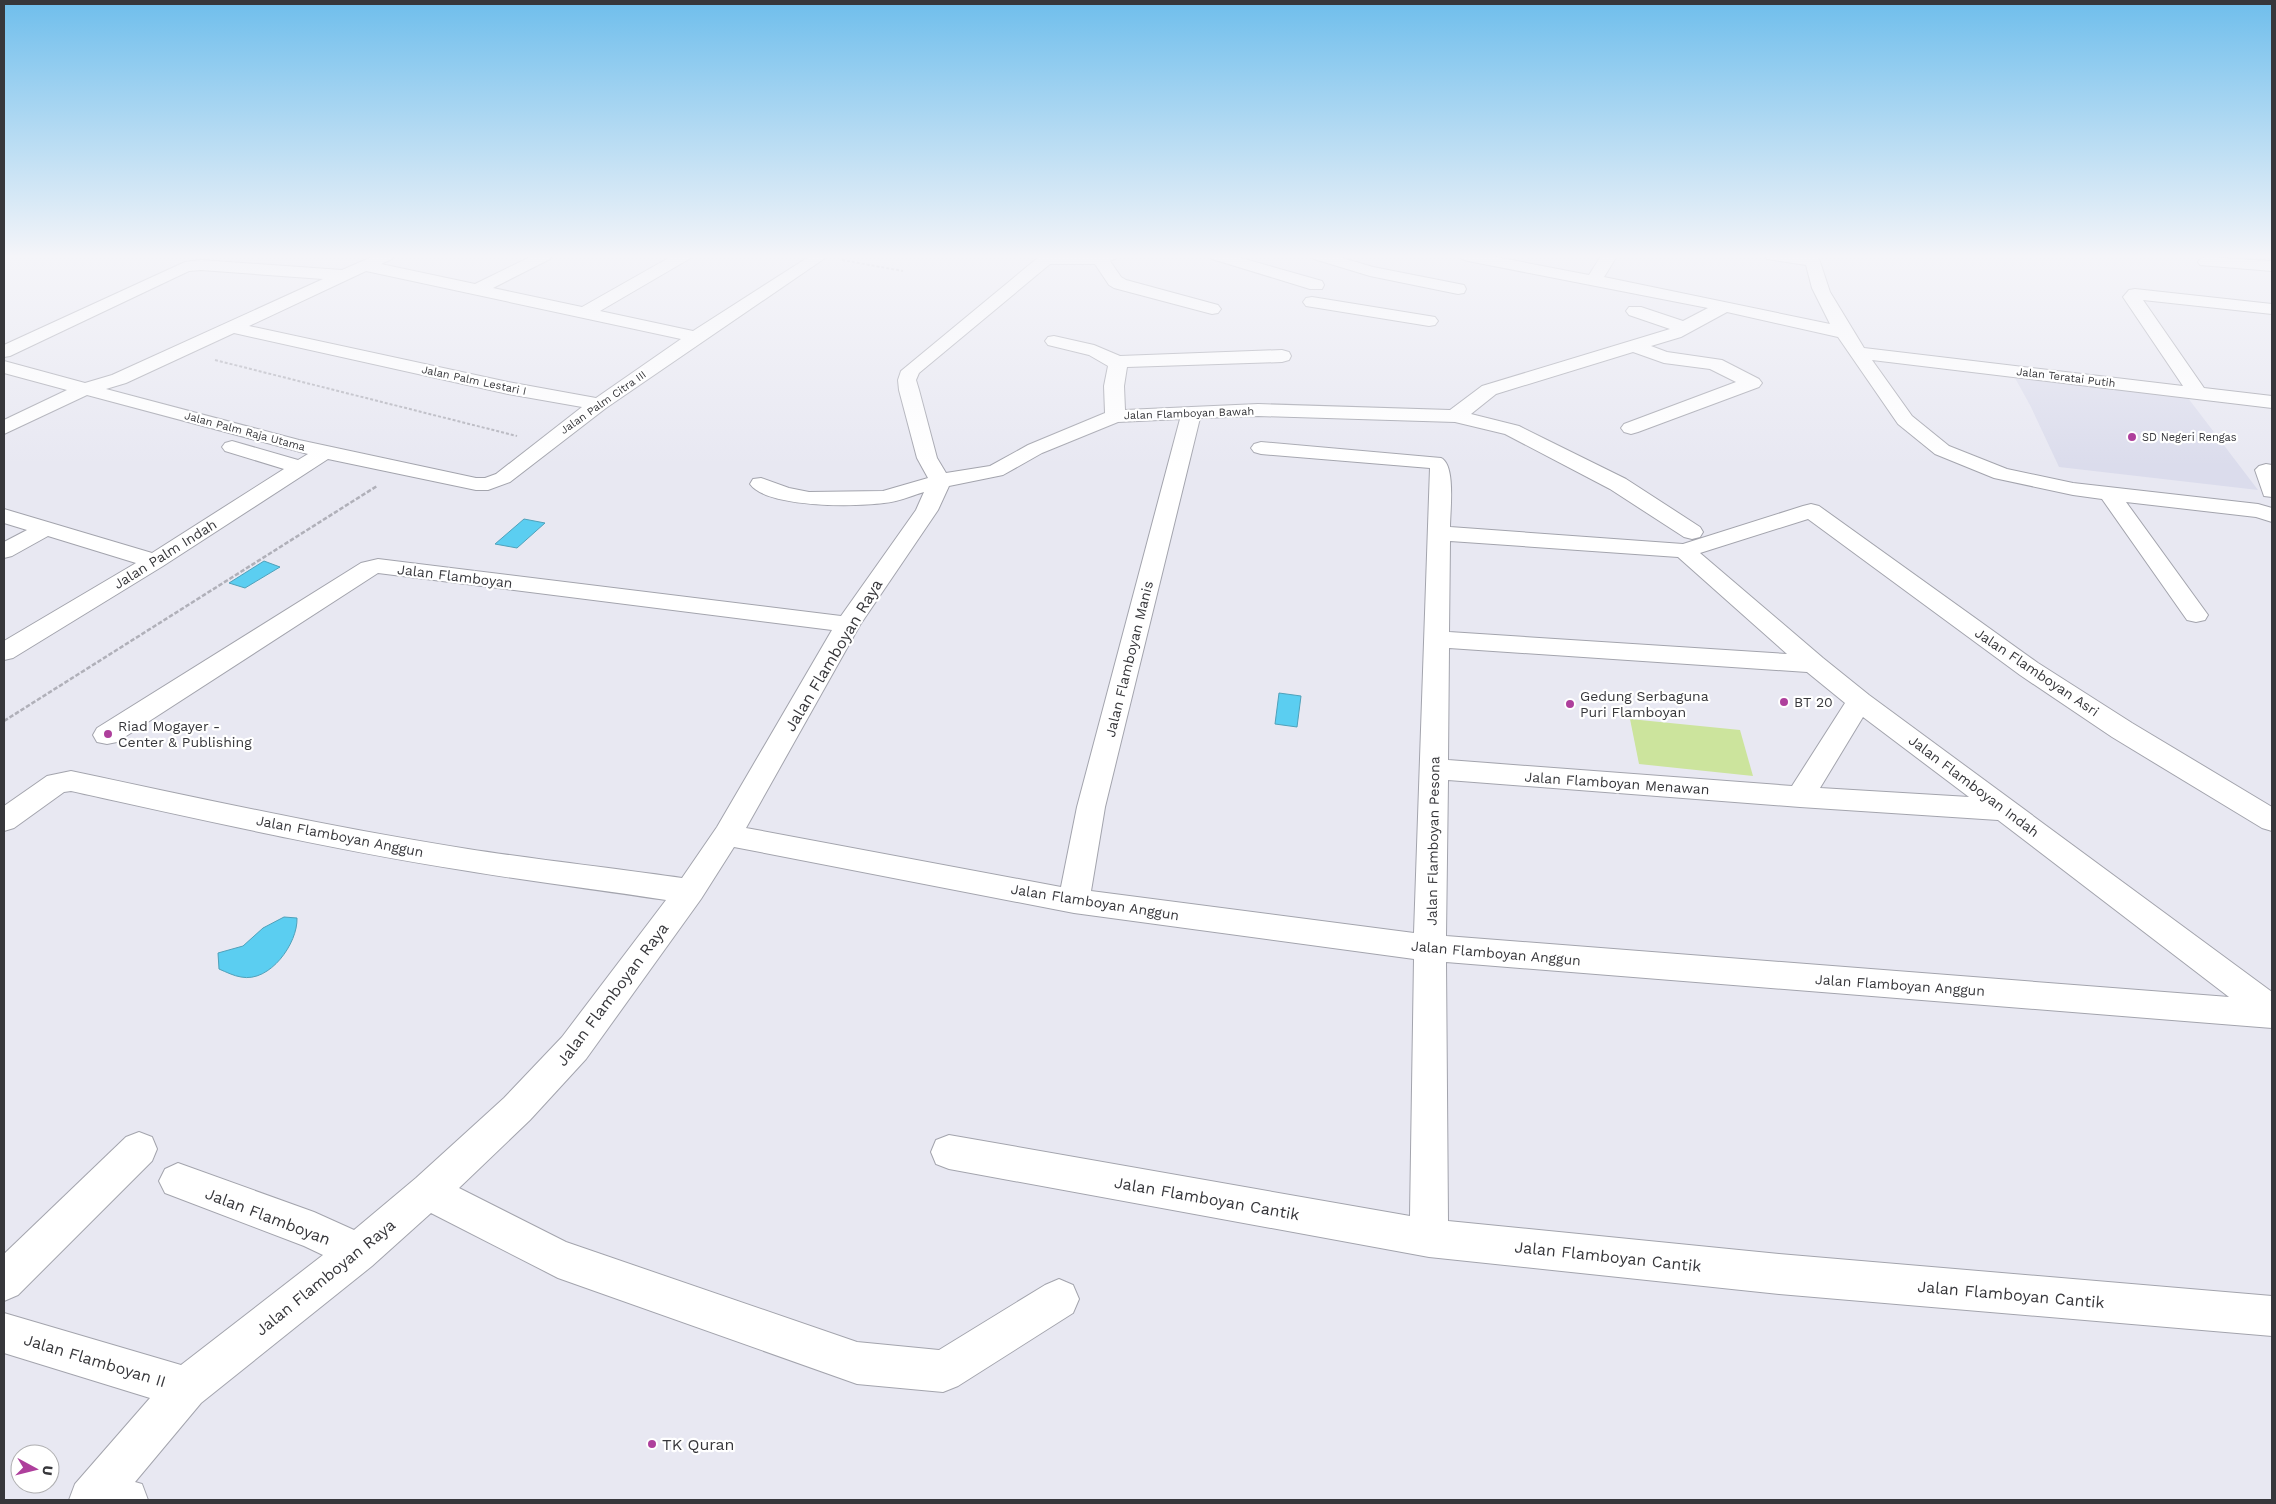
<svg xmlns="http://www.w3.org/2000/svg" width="2276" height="1504" font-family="'Work Sans',sans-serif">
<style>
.built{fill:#dbdcec}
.green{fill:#cce49d}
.water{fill:#5bcef1;stroke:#50a1ba}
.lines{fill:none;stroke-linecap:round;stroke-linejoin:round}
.street-casing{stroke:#a3a4ad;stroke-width:2}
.path-far1{stroke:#b0b0b9;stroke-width:2;stroke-dasharray:3 2;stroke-linecap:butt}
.path{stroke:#b0b0b9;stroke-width:2.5;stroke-dasharray:4.5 2;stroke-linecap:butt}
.street{fill:#fff;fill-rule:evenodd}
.poi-dot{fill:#ae3f9c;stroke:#fff;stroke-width:2}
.labels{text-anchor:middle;stroke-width:4.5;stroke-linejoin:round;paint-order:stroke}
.far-street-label{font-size:11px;fill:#37373b;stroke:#fff}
.far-poi-label{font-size:11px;fill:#37373b;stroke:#fff;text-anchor:start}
.street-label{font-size:14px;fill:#37373b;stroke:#fff}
.poi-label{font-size:14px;fill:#37373b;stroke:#fff;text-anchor:start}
.near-street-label{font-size:16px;fill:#37373b;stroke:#fff}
.near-poi-label{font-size:16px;fill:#37373b;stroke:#fff;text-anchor:start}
</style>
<rect width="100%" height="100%" fill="#e8e8f2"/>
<!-- built -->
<polygon class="built" points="2015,378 2188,398 2258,490 2059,467 2031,407"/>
<!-- green -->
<polygon class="green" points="1630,719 1740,730 1753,776 1639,764"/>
<!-- water -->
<g class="water">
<polygon points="524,519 545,523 517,548 495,544"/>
<polygon points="264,561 280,567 245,588 229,583"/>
<polygon points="1279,693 1301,696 1297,727 1275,724"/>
<path d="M284,917L297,918C298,943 270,983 241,977C234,976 226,972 219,969L218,953L243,946L263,928Z"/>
</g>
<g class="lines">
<!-- street casing -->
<g class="street-casing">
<g id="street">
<path d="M374,256H394L392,259L381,264L475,284L532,256H552L550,259L493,288L582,307L672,256H691L689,259L600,311L693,331L810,256H828L606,408L510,482L488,490H476L328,459L163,566L13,658L4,660V641L136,563L48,536L12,556L4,558V542L27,530L4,523V509L152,553L284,469L225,451L222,447L225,443L232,441L298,460L308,454L87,395L4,434V420L67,390L4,373V361L85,383L112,375L323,279L201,270L189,271L10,356L4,357V345L185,262L201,260L342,270ZM366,271L681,339L596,398L508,382L249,326ZM234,333L508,394L582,407L496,474L485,478H476L299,440L106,389L126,383Z"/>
<path d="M1040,256H1117L1115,259L1110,261L1121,277L1126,280L1218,305L1221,309L1218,313L1212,314L1114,288L1109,285L1095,264H1050L919,373L916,380L919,390L937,458L946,473L990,466L1028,445L1105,413L1104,386L1108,366L1089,355L1048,345L1045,341L1048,337L1054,336L1094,345L1120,356L1282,350L1289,352L1291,356L1289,360L1282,362L1127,367L1124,386L1125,410L1258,404L1450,410L1482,386L1670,329L1629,315L1626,311L1629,307H1641L1683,321L1708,308L1468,261L1462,259L1460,256H1491L1589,275L1601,256H1617L1604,277L1830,324L1812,288L1806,265L1767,259L1765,256H1818L1830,292L1864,348L2183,386L2123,297L2129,290L2135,289L2272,304V314L2143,300L2204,388L2272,396V408L1872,360L1912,416L1949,446L2007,469L2073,483L2258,504L2272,508V522L2256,517L2126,502L2208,615L2205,620L2196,622L2187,620L2102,499L2073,495L1994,478L1935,454L1898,424L1838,337L1727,312L1681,337L1651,346L1667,352L1722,360L1759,379L1762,383L1759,387L1638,432L1631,434L1624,432L1621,428L1624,424L1736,382L1710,369L1664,363L1633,352L1496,394L1471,414L1519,426L1549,441L1626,479L1700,527L1703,532L1700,537L1692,539L1684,537L1610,489L1505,434L1455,422L1258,416L1200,418L1105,807L1091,891L1414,933L1430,468L1261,454L1254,452L1251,448L1254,444L1261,442L1441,458C1456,465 1450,511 1450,527L1683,544L1803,506L1811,504L1819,506L2038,663L2132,723L2272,807V831L2262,828L2112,737L2020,675L1808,519L1700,553L1823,658L1869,695L2272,992V1028L1446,962L1448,1221L1779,1254L2272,1296V1336L1779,1294L1429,1257L949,1169L936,1164L931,1152L936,1140L949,1135L1410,1216L1414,959L1074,913L734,847L701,899L586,1059L530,1120L459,1188L566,1242L857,1342L939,1350L1045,1285L1059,1279L1073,1285L1079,1299L1073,1313L958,1386L943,1392L857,1384L558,1278L431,1213L372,1266L201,1403L135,1482L142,1484L148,1500H69L75,1484L150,1398L4,1353V1313L181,1365L323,1255L304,1246L165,1193L159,1181L165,1169L178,1163L314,1212L354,1230L416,1178L504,1098L562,1037L666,900C600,890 534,882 468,871C334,850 203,820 71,791L64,792L14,828L4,831V806L47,776L71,771C203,799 335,828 468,849C540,860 611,868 682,878L717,827L832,630L378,573L117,742L107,744L97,742L93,735L97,728L361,563L378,559L841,616L916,510L924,492C911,496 897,502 884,503C856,507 767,508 750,484L753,479L761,478L789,488L809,492L883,491L928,478L917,458L899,390L898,380L901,371ZM1180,419L1077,807L1061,887L746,828L860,625L938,510L949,486L1003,475L1042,453L1118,422ZM1450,541L1678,557L1787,654L1449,632ZM1449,648L1807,672L1845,703L1792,786L1448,760ZM1863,717L1969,797L1820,788ZM1448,780L1800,807L1998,820L2229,997L1446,936Z"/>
<polygon points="1210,256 1234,256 1322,281 1324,285 1322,289 1310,289 1212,259"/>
<polygon points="1312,256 1336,256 1373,267 1464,285 1466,289 1464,293 1458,294 1370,276 1314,259"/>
<polygon points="2206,257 2272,261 2272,271 2200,265 2198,262 2200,259"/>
<polygon points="1312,297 1429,316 1435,317 1438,321 1435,325 1429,326 1306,306 1303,302 1306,298"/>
<polygon points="2266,464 2272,465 2272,497 2264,496 2255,470 2259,466"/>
<polygon points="139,1132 152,1137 157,1149 152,1161 18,1295 4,1301 4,1254 126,1137"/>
</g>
</g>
<!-- path-far1 -->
<g class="path-far1">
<polyline points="842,260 903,271"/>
<polyline points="215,360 517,436"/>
</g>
<!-- path -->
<polyline class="path" points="4,721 377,486"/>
<!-- street -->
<use href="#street" class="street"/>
</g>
<!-- sky -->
<linearGradient id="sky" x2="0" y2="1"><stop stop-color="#6fbeec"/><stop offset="0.55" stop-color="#f5f5f9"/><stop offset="1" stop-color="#f5f5f9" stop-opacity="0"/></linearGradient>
<rect width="2276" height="466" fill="url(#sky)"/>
<!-- markers -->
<g class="poi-dot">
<circle cx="2132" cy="437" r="5"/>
<circle cx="1784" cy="702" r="5"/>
<circle cx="1570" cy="704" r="5"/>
<circle cx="108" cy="734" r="5"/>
<circle cx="652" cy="1444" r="5"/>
</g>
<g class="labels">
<!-- far-street labels -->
<g class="far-street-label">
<text transform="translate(2066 377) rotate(7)" y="4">Jalan Teratai Putih</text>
<text transform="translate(474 380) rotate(12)" y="4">Jalan Palm Lestari I</text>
<text transform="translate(603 402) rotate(-35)" y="4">Jalan Palm Citra III</text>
<text transform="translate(1189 413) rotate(-2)" y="4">Jalan Flamboyan Bawah</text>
<text transform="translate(245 431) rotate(15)" y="4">Jalan Palm Raja Utama</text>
</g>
<!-- far-poi labels -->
<g class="far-poi-label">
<text x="2142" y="441">SD Negeri Rengas</text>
</g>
<!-- street labels -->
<g class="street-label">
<text transform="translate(165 554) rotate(-32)" y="5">Jalan Palm Indah</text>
<text transform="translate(455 576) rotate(7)" y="5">Jalan Flamboyan</text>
<text transform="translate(1129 659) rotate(-76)" y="5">Jalan Flamboyan Manis</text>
<text transform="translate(2037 672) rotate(34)" y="5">Jalan Flamboyan Asri</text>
<text transform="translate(1617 783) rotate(4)" y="5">Jalan Flamboyan Menawan</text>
<text transform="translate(1974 786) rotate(37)" y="5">Jalan Flamboyan Indah</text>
<text transform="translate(340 836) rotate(11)" y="5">Jalan Flamboyan Anggun</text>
<text transform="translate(1433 841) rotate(-89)" y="5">Jalan Flamboyan Pesona</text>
<text transform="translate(1095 902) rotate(9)" y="5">Jalan Flamboyan Anggun</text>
<text transform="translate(1496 953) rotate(5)" y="5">Jalan Flamboyan Anggun</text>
<text transform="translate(1900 985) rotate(4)" y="5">Jalan Flamboyan Anggun</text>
</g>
<!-- poi labels -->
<g class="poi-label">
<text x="1580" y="701">Gedung Serbaguna<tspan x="1580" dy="16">Puri Flamboyan</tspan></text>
<text x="1794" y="707">BT 20</text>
<text x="118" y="731">Riad Mogayer -<tspan x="118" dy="16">Center &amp; Publishing</tspan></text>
</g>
<!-- near-street labels -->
<g class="near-street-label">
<text transform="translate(833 655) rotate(-59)" y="6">Jalan Flamboyan Raya</text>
<text transform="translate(612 994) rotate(-53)" y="6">Jalan Flamboyan Raya</text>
<text transform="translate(1207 1198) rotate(10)" y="6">Jalan Flamboyan Cantik</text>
<text transform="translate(268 1216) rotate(21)" y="6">Jalan Flamboyan</text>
<text transform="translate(1608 1256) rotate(6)" y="6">Jalan Flamboyan Cantik</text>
<text transform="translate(325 1277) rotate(-39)" y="6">Jalan Flamboyan Raya</text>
<text transform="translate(2011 1294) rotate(5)" y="6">Jalan Flamboyan Cantik</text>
<text transform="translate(95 1360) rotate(17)" y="6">Jalan Flamboyan II</text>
</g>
<!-- near-poi labels -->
<g class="near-poi-label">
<text x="662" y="1450">TK Quran</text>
</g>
</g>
<!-- border -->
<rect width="2276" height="1504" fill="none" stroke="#37373b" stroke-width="10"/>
<!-- north arrow -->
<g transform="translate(35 1469) rotate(97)"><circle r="24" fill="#ffffff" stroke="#afafb1"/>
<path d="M0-4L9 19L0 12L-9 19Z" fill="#ae3f9c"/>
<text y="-8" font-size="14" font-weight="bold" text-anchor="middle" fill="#37373b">U</text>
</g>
</svg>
